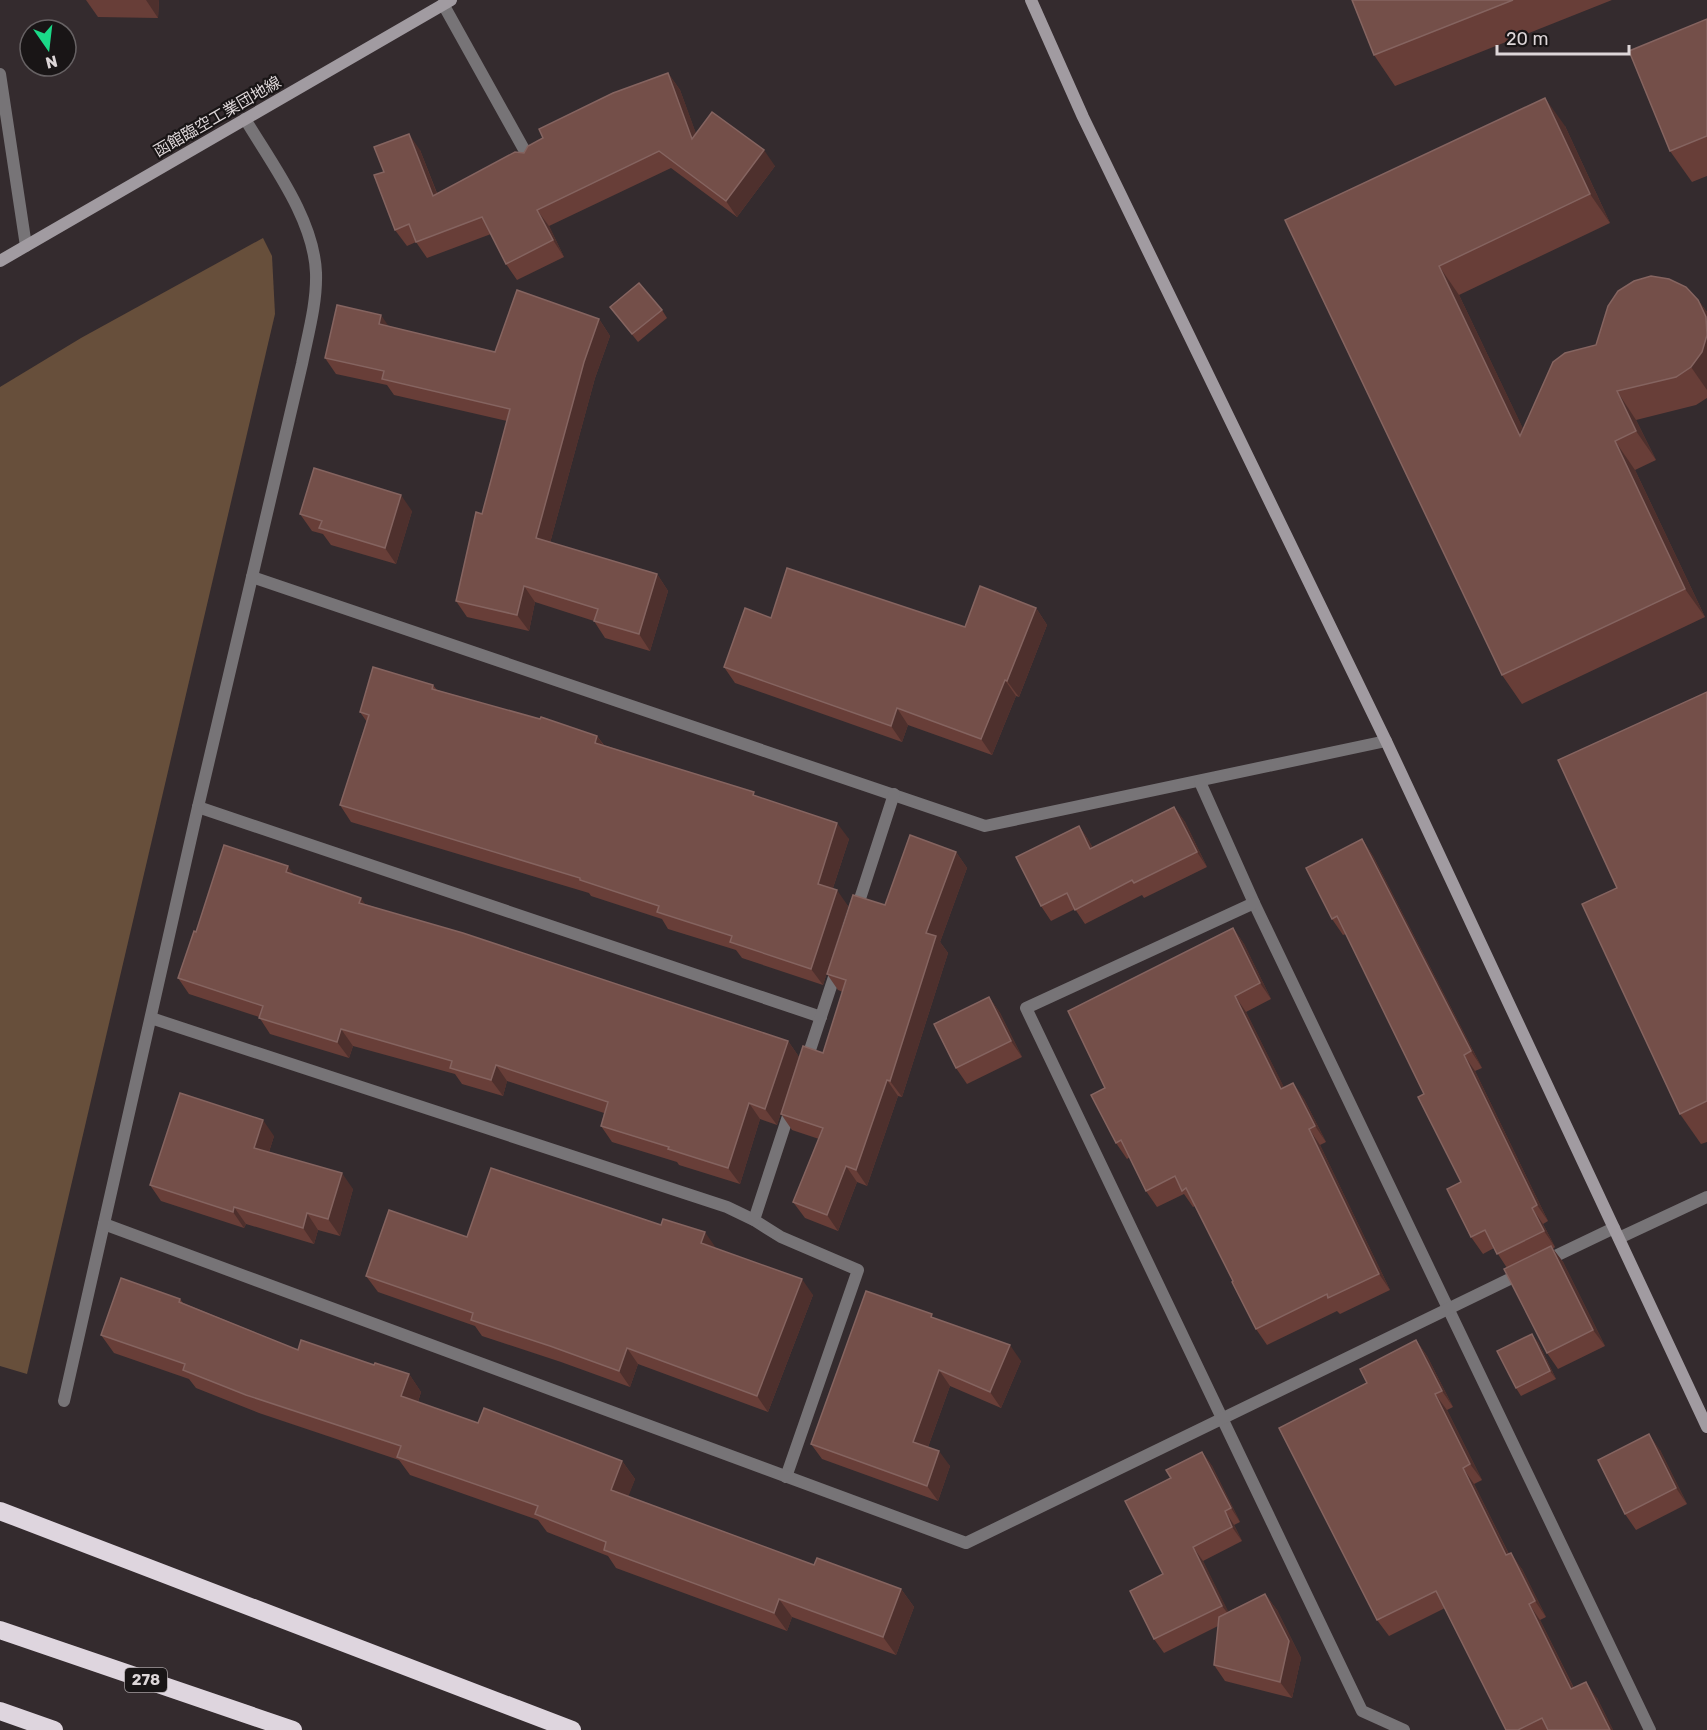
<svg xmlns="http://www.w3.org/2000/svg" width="1707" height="1730" font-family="Rubik,'Noto Sans JP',sans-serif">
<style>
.green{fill:#674f3b}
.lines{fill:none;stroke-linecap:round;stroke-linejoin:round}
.lane{stroke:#777477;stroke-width:12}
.street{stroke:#777477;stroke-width:12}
.secondary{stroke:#a19ba1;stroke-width:12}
.highway{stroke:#ded5de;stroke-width:18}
.wall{fill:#683e38}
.shaded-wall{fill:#4e302d}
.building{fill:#744f49;stroke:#856460;stroke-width:1.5}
.labels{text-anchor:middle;stroke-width:4.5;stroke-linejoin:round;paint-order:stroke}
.shield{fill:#191516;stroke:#a29c9e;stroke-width:1.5}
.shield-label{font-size:15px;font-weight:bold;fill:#ddd6d8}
.street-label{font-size:16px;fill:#ddd6d8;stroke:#191516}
</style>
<rect width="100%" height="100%" fill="#342b2e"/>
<!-- green -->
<polygon class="green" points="263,238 272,256 275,314 27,1374 0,1366 0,387 81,338"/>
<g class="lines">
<!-- lane -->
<polyline class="lane" points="443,4 531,162"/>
<!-- street -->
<g class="street">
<polyline points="0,74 26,246"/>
<polyline points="252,577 985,826 1386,741"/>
<polyline points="1200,782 1254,903 1650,1730"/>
<polyline points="198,807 821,1017"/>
<polyline points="1254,903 1026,1008 1362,1711 1404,1730"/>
<polyline points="856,911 894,794"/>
<polyline points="151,1018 727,1207 754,1220 781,1237 858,1270 786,1477"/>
<polyline points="806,1062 837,968"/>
<polyline points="754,1220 791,1107"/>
<polyline points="104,1224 966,1543 1524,1272"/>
<polyline points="1619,1238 1707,1197"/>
<polyline points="1545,1261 1614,1228"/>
<path d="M64,1401L198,807L302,364C308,334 317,303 316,273C314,219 272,164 245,119"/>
</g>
<!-- secondary -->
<g class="secondary">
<polyline points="1031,0 1083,117 1386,741 1707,1427"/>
<polyline points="0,261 451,0"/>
</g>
<!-- highway -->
<g class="highway">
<polyline points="0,1511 572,1730"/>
<polyline points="0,1630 293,1730"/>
<polyline points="0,1711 54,1730"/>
</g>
</g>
<!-- wall -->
<g class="wall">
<polygon points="86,0 159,0 158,18 98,17"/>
<polygon points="1352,0 1612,0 1395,86 1374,55"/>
<polygon points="1707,19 1707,176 1692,182 1670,151"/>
<polygon points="668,73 680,90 696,134 775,166 737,217 671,168 549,226 564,257 517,280 506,264 491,234 427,258 416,242 407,246 395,230 384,172 420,150 437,193 524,153"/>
<polygon points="1565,126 1610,223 1459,295 1523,429 1596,345 1698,300 1707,312 1707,398 1696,405 1636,420 1656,460 1635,470 1705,617 1522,704 1502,675 1285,220"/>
<polygon points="610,307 662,310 667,318 638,342"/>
<polygon points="599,319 610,336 595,378 550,543 657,574 668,591 650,651 605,638 594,621 535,602 529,631 467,617 456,601 482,514 507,421 394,395 387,385 336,374 325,358 388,326 495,352"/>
<polygon points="412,511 396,564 331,545 323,534 312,531 300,514"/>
<polygon points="1036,608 1047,625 1019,697 1016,696 992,755 908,725 902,742 735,683 724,667 771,618 965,627"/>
<polygon points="433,685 437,690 597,736 604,745 758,797 849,839 833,888 848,906 823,985 742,958 736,950 668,929 662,919 591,896 589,893 351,822 340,805 367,722 360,712"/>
<polygon points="1707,692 1707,1142 1701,1144 1680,1114"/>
<polygon points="1174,807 1185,822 1207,867 1144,898 1142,895 1085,924 1075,909 1051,921 1041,906 1079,826 1089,841 1093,848"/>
<polygon points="1362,839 1373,856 1482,1068 1475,1071 1548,1221 1543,1224 1555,1247 1553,1249 1563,1262 1605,1346 1558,1369 1547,1353 1507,1268 1494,1248 1483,1254 1471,1237 1461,1182 1424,1094 1346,934 1343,935 1332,919"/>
<polygon points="956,852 967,868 940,942 948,953 902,1097 898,1096 867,1186 857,1182 838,1231 805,1218 793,1202 819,1139 792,1130 781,1114 823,1053 843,992 838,990 827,974 885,905"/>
<polygon points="294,875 365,904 788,1041 799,1057 777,1125 760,1119 740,1184 679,1165 677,1162 612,1142 601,1126 604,1113 507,1081 503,1096 462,1084 455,1074 353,1046 349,1058 270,1034 259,1017 189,994 178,978 196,932"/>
<polygon points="1233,928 1244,944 1271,999 1246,1012 1284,1088 1293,1083 1304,1099 1326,1142 1320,1145 1390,1290 1340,1314 1337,1311 1267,1345 1256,1329 1233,1281 1195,1206 1193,1207 1184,1194 1157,1207 1146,1191 1130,1157 1127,1159 1116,1143 1105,1088"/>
<polygon points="989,997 1000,1013 1022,1057 967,1084 956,1068"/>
<polygon points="274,1136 269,1152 353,1189 340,1236 318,1230 314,1244 246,1224 244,1228 161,1201 150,1185"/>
<polygon points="467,1237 716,1248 813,1295 768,1412 638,1364 630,1387 561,1362 482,1336 475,1326 378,1292 366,1276"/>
<polygon points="180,1299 183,1303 298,1350 374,1365 409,1374 421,1392 418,1402 478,1423 622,1461 635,1479 628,1496 814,1565 901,1589 914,1607 896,1655 792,1617 787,1631 616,1568 608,1556 547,1532 538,1520 410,1475 399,1460 259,1413 196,1388 189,1379 114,1353 101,1335"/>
<polygon points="935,1318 1021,1361 1001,1408 950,1386 928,1447 950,1466 938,1501 822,1459 811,1444"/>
<polygon points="1416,1340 1427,1356 1453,1407 1447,1410 1482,1480 1474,1484 1509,1554 1522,1569 1546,1617 1540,1620 1574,1688 1597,1698 1613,1730 1506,1730 1445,1608 1389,1636 1377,1620 1367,1383"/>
<polygon points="1538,1342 1556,1379 1521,1396 1516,1388"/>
<polygon points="1660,1450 1687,1504 1636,1530 1625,1514"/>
<polygon points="1202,1452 1212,1466 1240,1522 1234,1525 1242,1541 1203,1561 1228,1612 1265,1594 1277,1610 1301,1658 1292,1698 1225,1681 1214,1665 1218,1626 1164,1653 1154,1639 1163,1574 1171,1478"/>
</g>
<!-- shaded-wall -->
<g class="shaded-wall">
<polygon points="146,0 159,0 158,18"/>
<polygon points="668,73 680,90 704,155 692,139"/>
<polygon points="1545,98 1565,126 1610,223 1590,194"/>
<polygon points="409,134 420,150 444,212 433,196"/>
<polygon points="764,150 775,166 737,217 726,201"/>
<polygon points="537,210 549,226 564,257 553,240"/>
<polygon points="1439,266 1459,295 1540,464 1520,436"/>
<polygon points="1698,300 1707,312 1707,331"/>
<polygon points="381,315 392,331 379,324"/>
<polygon points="599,319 610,336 595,378 547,554 536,538 584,362"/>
<polygon points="1707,335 1707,390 1691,367"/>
<polygon points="1617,391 1636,420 1656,460 1636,431"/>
<polygon points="1615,441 1635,470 1705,617 1685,589"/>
<polygon points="401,495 412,511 396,564 385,548"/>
<polygon points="657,574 668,591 650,651 639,634"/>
<polygon points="524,586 535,602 529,631 517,615"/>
<polygon points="1036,608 1047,625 1019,697 1007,681"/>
<polygon points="1005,680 1016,696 992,755 981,739"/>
<polygon points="897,708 908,725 902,742 891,726"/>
<polygon points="597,736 608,752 595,743"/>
<polygon points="1174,807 1185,822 1207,867 1197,852"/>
<polygon points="837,823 849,839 829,900 818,884"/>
<polygon points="1079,826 1089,841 1101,863 1090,849"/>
<polygon points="1362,839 1373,856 1482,1068 1471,1051"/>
<polygon points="956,852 967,868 940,942 948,953 902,1097 890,1081 926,933"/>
<polygon points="288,866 299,882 286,872"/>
<polygon points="837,890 848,906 823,985 811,969"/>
<polygon points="361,898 372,914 359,903"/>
<polygon points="1233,928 1244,944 1271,999 1260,983"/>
<polygon points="1235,996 1246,1012 1293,1105 1281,1089"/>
<polygon points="989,997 1000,1013 1022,1057 1011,1041"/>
<polygon points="341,1029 353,1046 349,1058 337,1042"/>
<polygon points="788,1041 799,1057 777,1125 765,1109"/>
<polygon points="1464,1055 1475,1071 1548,1221 1537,1205"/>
<polygon points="496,1065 507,1081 503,1096 491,1080"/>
<polygon points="887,1080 898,1096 867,1186 856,1170"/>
<polygon points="1293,1083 1304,1099 1326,1142 1315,1126"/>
<polygon points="749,1103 760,1119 740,1184 728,1168"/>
<polygon points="263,1120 274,1136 265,1164 254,1148"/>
<polygon points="1309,1129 1320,1145 1390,1290 1379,1274"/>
<polygon points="846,1166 857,1182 838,1231 827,1215"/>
<polygon points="342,1173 353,1189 340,1236 328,1219"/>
<polygon points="234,1207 246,1224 244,1228 233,1212"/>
<polygon points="1532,1208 1543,1224 1555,1247 1544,1231"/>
<polygon points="307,1213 318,1230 314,1244 303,1228"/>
<polygon points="705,1232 716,1248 701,1243"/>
<polygon points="1551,1246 1563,1262 1605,1346 1593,1330"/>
<polygon points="802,1279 813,1295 768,1412 757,1396"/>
<polygon points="1532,1334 1538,1342 1556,1379 1550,1371"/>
<polygon points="1416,1340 1427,1356 1453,1407 1442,1391"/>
<polygon points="1010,1345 1021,1361 1001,1408 990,1392"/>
<polygon points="627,1348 638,1364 630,1387 619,1371"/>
<polygon points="939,1370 950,1386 924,1458 913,1442"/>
<polygon points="409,1374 421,1392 414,1414 401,1396"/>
<polygon points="1435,1394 1447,1410 1482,1480 1470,1464"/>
<polygon points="1649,1434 1660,1450 1687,1504 1676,1488"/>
<polygon points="939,1451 950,1466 938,1501 927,1486"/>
<polygon points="1202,1452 1212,1466 1240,1522 1231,1508"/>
<polygon points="622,1461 635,1479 624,1508 611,1490"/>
<polygon points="1463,1468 1474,1484 1517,1571 1506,1555"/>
<polygon points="1225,1511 1234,1525 1242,1541 1232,1527"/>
<polygon points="1193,1547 1203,1561 1232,1619 1222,1606"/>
<polygon points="1511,1553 1522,1569 1546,1617 1535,1601"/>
<polygon points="901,1589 914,1607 896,1655 883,1637"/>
<polygon points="1265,1594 1277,1610 1301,1658 1292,1698 1280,1682"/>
<polygon points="779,1599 792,1617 787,1631 774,1613"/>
<polygon points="1529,1604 1540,1620 1582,1705 1571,1689"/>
<polygon points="1586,1682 1597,1698 1613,1730 1610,1730"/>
</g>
<!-- building -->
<g class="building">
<polygon points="1352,0 1513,0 1374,55"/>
<polygon points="1707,19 1707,136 1670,151 1629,51"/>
<polygon points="668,73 692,139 712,112 764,150 726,201 659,151 537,210 553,240 506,264 482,217 416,242 409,224 395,230 374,175 384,172 374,147 409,134 433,196 515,152 524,153 528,146 543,138 539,129 613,93"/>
<polygon points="1545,98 1590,194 1439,266 1520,436 1553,362 1565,353 1596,345 1608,306 1618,291 1634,281 1651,276 1669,279 1686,287 1698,300 1706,317 1707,335 1702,352 1691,367 1676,377 1617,391 1636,431 1615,441 1685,589 1502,675 1285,220"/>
<polygon points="639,283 662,310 632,334 610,307"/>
<polygon points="517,290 599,319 584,362 536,538 657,574 639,634 594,621 598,609 524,586 517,615 456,601 476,512 482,514 510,409 382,379 384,371 325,358 337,305 381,315 379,324 495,352"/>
<polygon points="314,468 401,495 385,548 319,528 322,521 300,514"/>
<polygon points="787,568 965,627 980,586 1036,608 1007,681 1005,680 981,739 897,708 891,726 724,667 745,608 771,618"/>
<polygon points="373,667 433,685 432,689 540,719 541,717 597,736 595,743 754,792 753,795 837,823 818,884 837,890 811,969 730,942 732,936 657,912 659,906 580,880 580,878 340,805 369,715 360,712"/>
<polygon points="1707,692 1707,1101 1680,1114 1582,904 1617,888 1558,760"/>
<polygon points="1174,807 1197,852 1134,883 1132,880 1075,910 1067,893 1041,906 1016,857 1079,826 1090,849"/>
<polygon points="910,835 956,852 926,933 936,936 890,1081 887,1080 856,1170 846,1166 827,1215 793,1202 823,1128 781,1114 803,1046 823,1053 846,980 827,974 853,895 885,905"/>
<polygon points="1362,839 1471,1051 1464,1055 1537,1205 1532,1208 1544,1231 1497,1254 1485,1230 1471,1237 1447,1189 1461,1182 1418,1097 1424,1094 1337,916 1332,919 1306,868"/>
<polygon points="224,845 288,866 286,872 361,898 359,903 463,933 788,1041 765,1109 749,1103 728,1168 668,1149 669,1147 601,1126 608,1102 496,1065 491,1080 450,1068 452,1061 341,1029 337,1042 259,1018 263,1006 178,978 194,931 196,932"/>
<polygon points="1233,928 1260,983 1235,996 1281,1089 1293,1083 1315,1126 1309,1129 1379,1274 1328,1298 1327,1294 1256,1329 1232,1282 1233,1281 1186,1188 1182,1191 1175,1176 1146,1191 1121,1140 1116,1143 1091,1095 1105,1088 1068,1011"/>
<polygon points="989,997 1011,1041 956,1068 934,1024"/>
<polygon points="180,1093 263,1120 254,1148 342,1173 328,1219 307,1213 303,1228 234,1207 233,1212 150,1185"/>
<polygon points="491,1168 661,1225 663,1219 705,1232 701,1243 802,1279 757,1396 627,1348 619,1371 550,1346 471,1320 473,1313 366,1276 389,1210 467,1237"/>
<polygon points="1551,1246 1593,1330 1547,1353 1504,1269"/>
<polygon points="121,1278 180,1299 179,1302 298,1350 301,1340 374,1365 375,1363 409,1374 401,1396 478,1423 484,1408 622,1461 611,1490 814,1565 817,1558 901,1589 883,1637 779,1599 774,1613 604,1550 606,1542 535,1514 538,1506 397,1457 401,1446 246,1395 183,1370 185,1364 101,1335"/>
<polygon points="866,1291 932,1314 931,1317 1010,1345 990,1392 939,1370 913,1442 939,1451 927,1486 811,1444"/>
<polygon points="1532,1334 1550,1371 1516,1388 1497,1351"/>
<polygon points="1416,1340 1442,1391 1435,1394 1470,1464 1463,1468 1506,1555 1511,1553 1535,1601 1529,1604 1571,1689 1586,1682 1610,1730 1548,1730 1542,1718 1518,1730 1506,1730 1436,1591 1377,1620 1279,1428 1367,1383 1360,1369"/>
<polygon points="1649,1434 1676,1488 1625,1514 1598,1460"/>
<polygon points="1202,1452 1231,1508 1225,1511 1232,1527 1193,1547 1222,1606 1154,1639 1130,1591 1163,1574 1125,1501 1171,1478 1166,1470"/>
<polygon points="1265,1594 1289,1641 1280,1682 1214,1665 1219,1617"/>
</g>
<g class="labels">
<!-- shield labels -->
<rect class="shield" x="125" y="1668" width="42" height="24" rx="4.5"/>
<g class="shield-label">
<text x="146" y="1685">278</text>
</g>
<!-- street labels -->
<g class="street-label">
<text transform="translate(217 116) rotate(-30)" y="6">函館臨空工業団地線</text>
</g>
</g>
<!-- north arrow -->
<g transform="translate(48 48) rotate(166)"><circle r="28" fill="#191516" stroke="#676264" stroke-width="1.5"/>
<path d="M0-4.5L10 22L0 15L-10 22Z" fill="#1bd988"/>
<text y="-9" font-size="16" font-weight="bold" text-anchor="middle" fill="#ddd6d8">N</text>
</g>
<!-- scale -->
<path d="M1497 45v9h132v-9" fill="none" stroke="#ddd6d8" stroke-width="3"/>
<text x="1506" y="45" font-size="18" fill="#ddd6d8" stroke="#191516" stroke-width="4.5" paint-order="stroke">20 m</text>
</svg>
